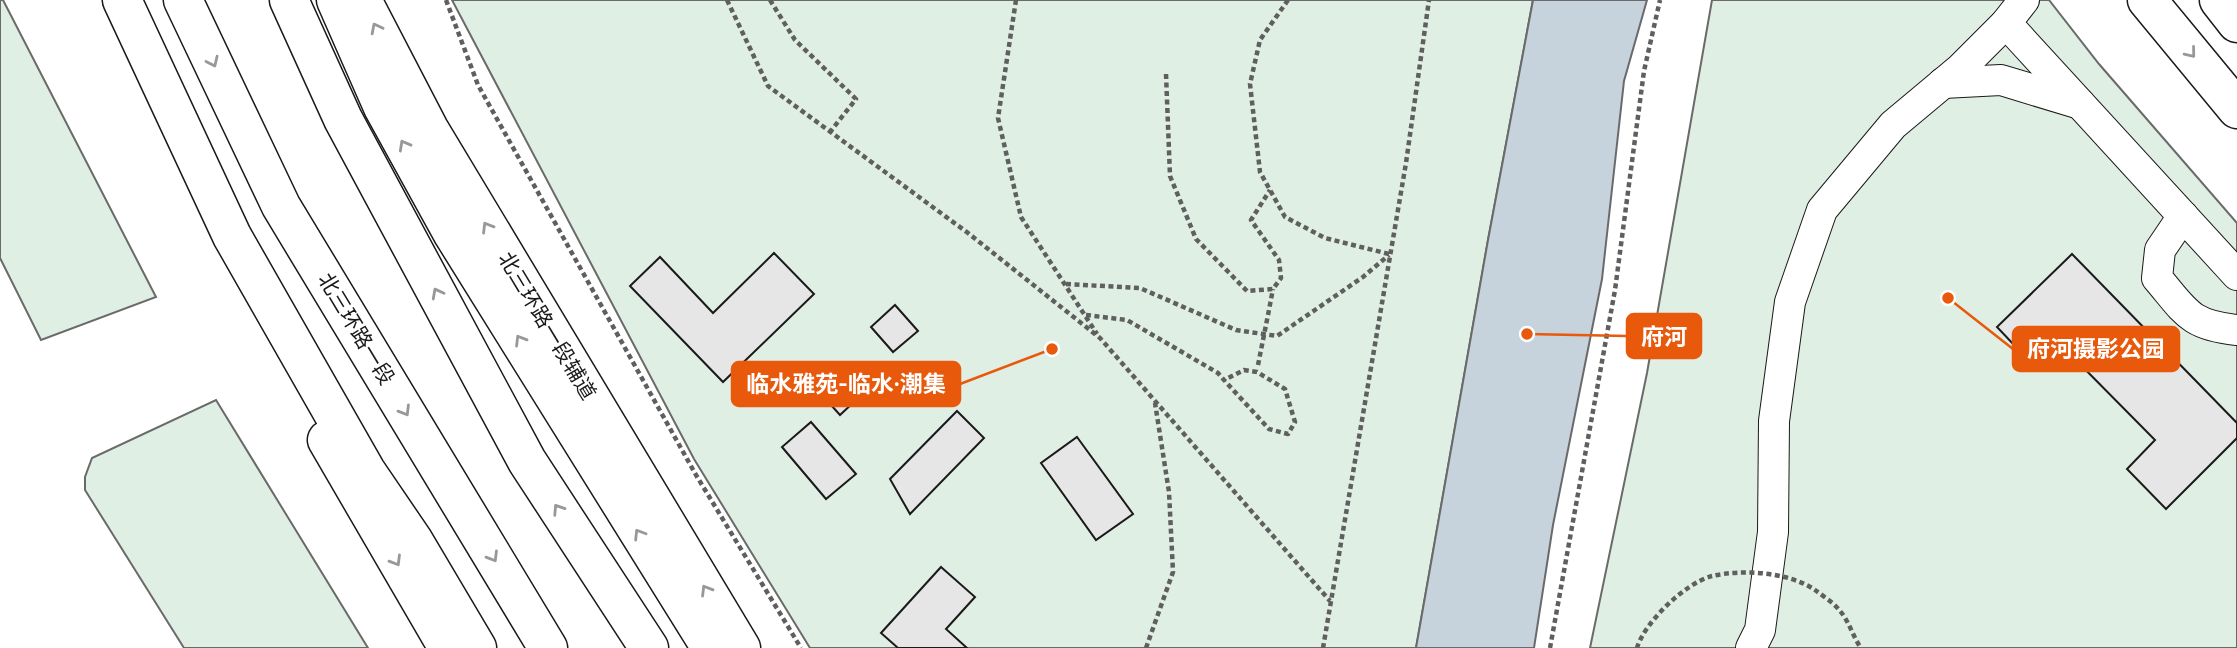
<svg xmlns="http://www.w3.org/2000/svg" width="2237" height="648" font-family="Figtree,'Noto Sans SC',sans-serif">
<style>
.green{fill:#e0efe3;stroke:#6a6a6a;stroke-width:2}
.water{fill:#c6d2dc;stroke:#6a6a6a;stroke-width:2}
.building{fill:#e6e6e6;stroke:#1a1a1a;stroke-width:2}
.lines{fill:none;stroke-linecap:round;stroke-linejoin:round}
.minor-casing{stroke:#1a1a1a;stroke-width:32}
.major-casing{stroke:#1a1a1a;stroke-width:41}
.highway-casing{stroke:#1a1a1a;stroke-width:41}
.path{stroke:#5f5f5f;stroke-width:4.5;stroke-dasharray:5 3.5;stroke-linecap:butt}
.minor{stroke:#fff;stroke-width:30}
.major{stroke:#fff;stroke-width:38}
.highway{stroke:#fff;stroke-width:38}
.path-bridge{stroke:#5f5f5f;stroke-width:4.5;stroke-dasharray:5 3.5;stroke-linecap:butt}
.oneway{stroke:#989898}
.labels{text-anchor:middle;stroke-width:5;stroke-linejoin:round;paint-order:stroke}
.street-label{font-size:21px;fill:#1a1a1a;stroke:#fff}
.leader{fill:none;stroke:#e8590c;stroke-width:2.5}
.callout-dot{fill:#e8590c;stroke:#fff;stroke-width:2.5}
.callout{fill:#e8590c;stroke:#e8590c;stroke-width:2.5}
.callout-label{font-size:23px;text-anchor:middle;font-weight:bold;fill:#fff}
</style>
<rect width="100%" height="100%" fill="#fff"/>
<!-- green -->
<g class="green">
<polygon points="0,0 3,0 156,297 41,340 0,258"/>
<polygon points="452,0 1533,0 1488,240 1416,648 810,648 694,459"/>
<polygon points="1712,0 2049,0 2099,64 2237,223 2237,648 1590,648 1647,373"/>
<polygon points="216,400 368,648 184,648 85,490 85,477 92,458"/>
</g>
<!-- water -->
<polygon class="water" points="1533,0 1647,0 1624,81 1602,279 1553,525 1534,648 1416,648 1488,240"/>
<!-- building -->
<g class="building">
<polygon points="774,253 814,294 723,382 630,286 660,257 713,313"/>
<polygon points="2072,254 2237,423 2237,438 2166,509 2127,469 2155,440 2059,343 2035,367 1997,327"/>
<polygon points="895,305 918,331 893,352 871,327"/>
<polygon points="853,368 870,387 840,415 822,395"/>
<polygon points="957,411 984,438 910,514 890,479"/>
<polygon points="811,422 856,474 826,499 782,447"/>
<polygon points="1077,437 1133,514 1096,540 1041,463"/>
<polygon points="941,567 975,597 946,629 967,648 898,648 881,633"/>
</g>
<g class="lines">
<!-- minor casing -->
<g class="minor-casing">
<g id="minor">
<polyline points="2006,23 2237,275"/>
<polyline points="1943,83 2001,80 2080,104"/>
<path d="M2183,216L2160,250L2157,278C2186,312 2189,325 2237,330"/>
<polyline points="1751,648 1760,630 1773,532 1774,421 1790,302 1822,210 1893,125 1960,69 2006,23 2024,0"/>
</g>
</g>
<!-- major casing -->
<g class="major-casing">
<g id="major">
<polyline points="362,0 429,129 741,648"/>
<polyline points="2147,0 2237,109"/>
<polyline points="2219,0 2237,23"/>
<polyline points="327,440 448,648"/>
</g>
</g>
<!-- highway casing -->
<g class="highway-casing">
<g id="highway">
<polyline points="122,0 232,236 366,471 413,540 477,648"/>
<polyline points="183,0 281,206 548,648"/>
<polyline points="289,0 343,119 527,461 649,648"/>
<polyline points="336,0 383,107 453,234 711,648"/>
</g>
</g>
<!-- path -->
<g class="path">
<polyline points="446,0 478,85 696,475 801,648"/>
<polyline points="727,0 768,86 968,233 1100,338 1330,601"/>
<polyline points="770,0 795,40 856,99 830,132"/>
<polyline points="1016,0 998,118 1021,217 1097,334"/>
<polyline points="1288,0 1260,40 1250,84 1260,172 1285,217 1325,238 1389,254"/>
<polyline points="1166,74 1170,176 1196,239 1247,291 1273,289 1281,278 1279,260 1251,220 1270,190"/>
<polyline points="1066,284 1140,288 1236,330 1277,336 1363,277 1389,255"/>
<polyline points="1086,315 1127,320 1218,373 1224,380 1269,429 1288,434 1295,422 1285,389 1257,372 1244,370 1224,380"/>
<polyline points="1268,315 1273,289"/>
<polyline points="1146,648 1173,572 1169,492 1155,403"/>
<polyline points="1323,648 1406,163 1429,0"/>
<polyline points="1550,648 1615,290 1644,71 1660,0"/>
</g>
<!-- minor -->
<use href="#minor" class="minor"/>
<!-- major -->
<use href="#major" class="major"/>
<!-- highway -->
<use href="#highway" class="highway"/>
<!-- path-bridge -->
<g class="path-bridge">
<polyline points="1258,365 1268,315"/>
<path d="M1637,648C1644,623 1685,583 1712,576C1743,569 1789,572 1815,590C1823,596 1834,603 1840,611C1849,621 1853,637 1861,648"/>
</g>
</g>
<!-- one-way arrows -->
<defs><path id="oneway-chevron" d="M-2-3.5L2.5 0L-2 3.5" fill="none" stroke-width="1.6" stroke-linecap="round" stroke-linejoin="round" transform="scale(1.75)"/></defs>
<g class="oneway">
<use href="#oneway-chevron" transform="translate(376 28) rotate(-117)"/>
<use href="#oneway-chevron" transform="translate(2191 53) rotate(51)"/>
<use href="#oneway-chevron" transform="translate(213 62) rotate(65)"/>
<use href="#oneway-chevron" transform="translate(404 145) rotate(-119)"/>
<use href="#oneway-chevron" transform="translate(487 227) rotate(-121)"/>
<use href="#oneway-chevron" transform="translate(437 293) rotate(-118)"/>
<use href="#oneway-chevron" transform="translate(520 340) rotate(-121)"/>
<use href="#oneway-chevron" transform="translate(405 411) rotate(59)"/>
<use href="#oneway-chevron" transform="translate(558 509) rotate(-123)"/>
<use href="#oneway-chevron" transform="translate(639 534) rotate(-122)"/>
<use href="#oneway-chevron" transform="translate(493 557) rotate(59)"/>
<use href="#oneway-chevron" transform="translate(396 561) rotate(59)"/>
<use href="#oneway-chevron" transform="translate(706 590) rotate(-121)"/>
</g>
<g class="labels">
<!-- street labels -->
<g class="street-label">
<text transform="translate(547 326) rotate(59)" y="7">北三环路一段辅道</text>
<text transform="translate(356 329) rotate(59)" y="7">北三环路一段</text>
</g>
</g>
<!-- callouts -->
<path class="leader" d="M1527 334L1627 336M1948 298L2013 349M1052 349L960 384"/>
<g class="callout-dot">
<circle cx="1527" cy="334" r="7"/>
<circle cx="1948" cy="298" r="7"/>
<circle cx="1052" cy="349" r="7"/>
</g>
<g class="callout">
<rect x="1627" y="314" width="74" height="44" rx="7"/>
<rect x="2013" y="327" width="166" height="44" rx="7"/>
<rect x="732" y="362" width="228" height="44" rx="7"/>
</g>
<g class="callout-label">
<text x="1664" y="345">府河</text>
<text x="2096" y="357">府河摄影公园</text>
<text x="846" y="392">临水雅苑-临水·潮集</text>
</g>
</svg>
